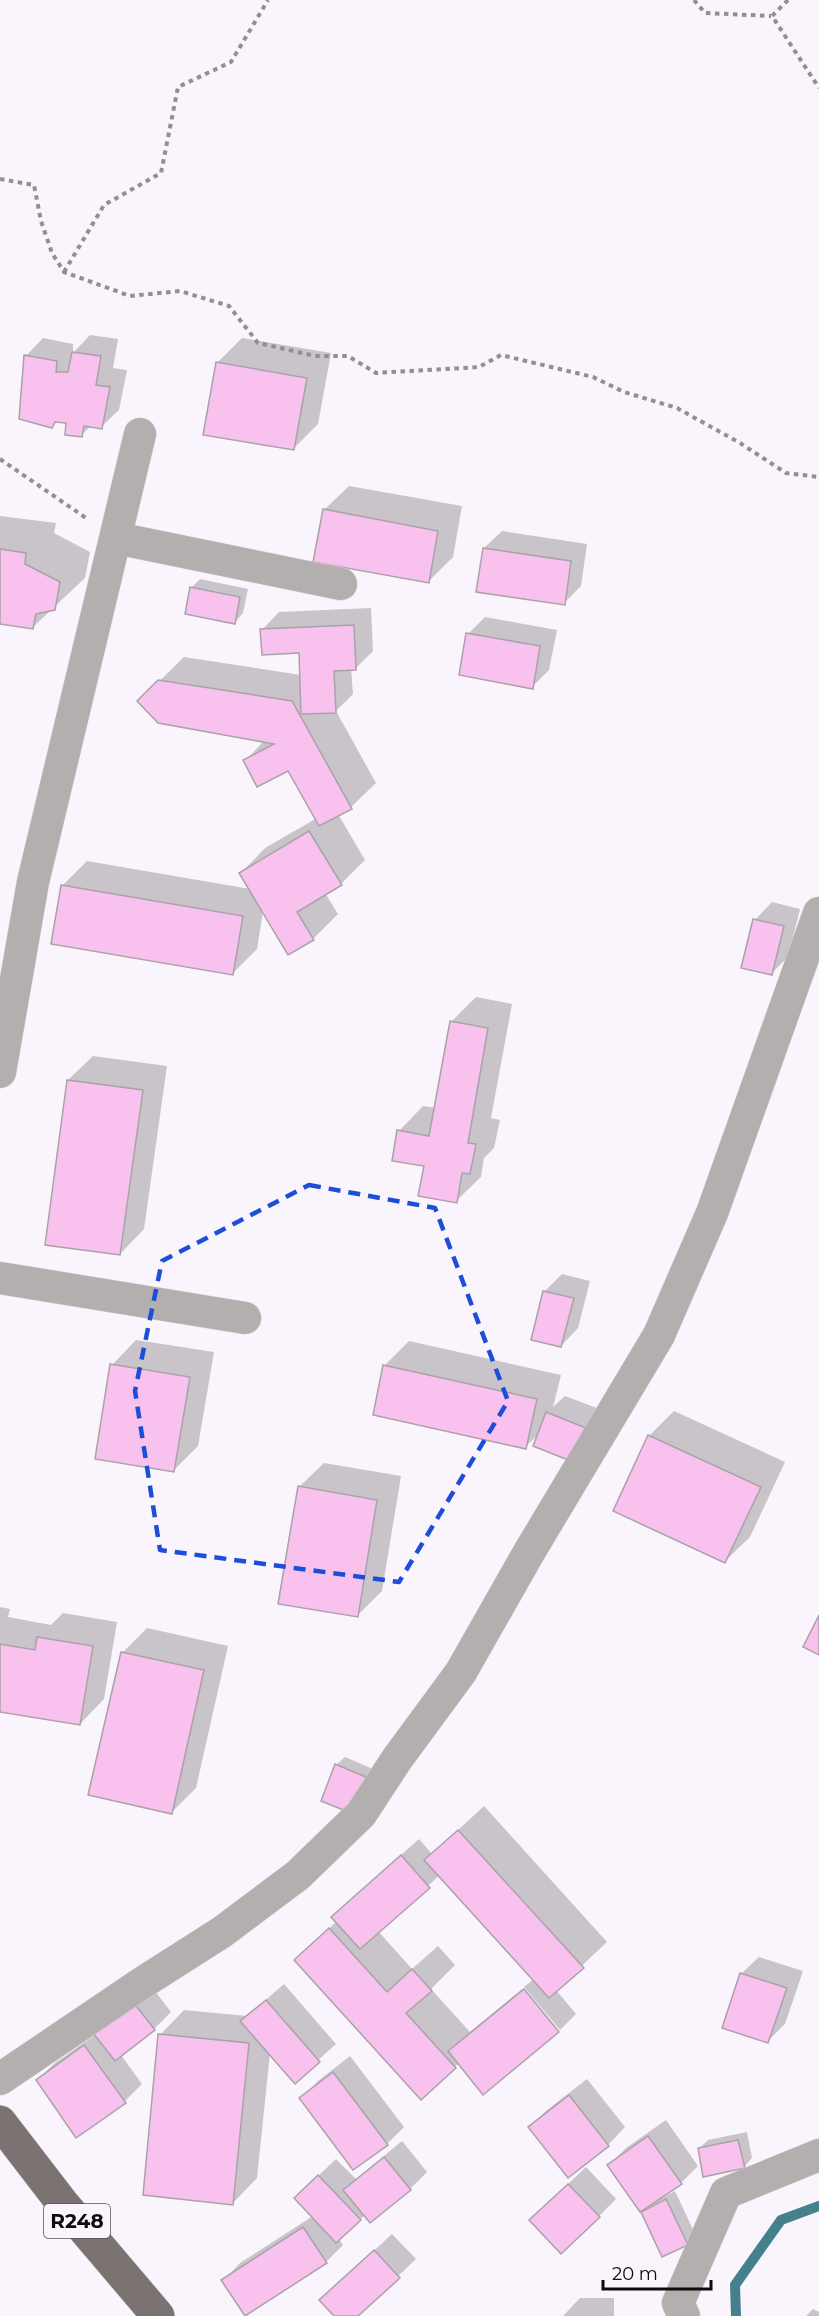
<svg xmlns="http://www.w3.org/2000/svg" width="819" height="2316" font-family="Montserrat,sans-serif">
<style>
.shadow{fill:#0003}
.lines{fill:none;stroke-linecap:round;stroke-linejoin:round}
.stream{stroke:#45818c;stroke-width:10}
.building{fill:#f9c1ee;stroke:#a9a2a8;stroke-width:1.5}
.street-casing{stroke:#d4d0d7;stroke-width:33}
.primary-casing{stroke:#d4d0d7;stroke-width:34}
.path{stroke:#928e94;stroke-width:4;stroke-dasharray:4.5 4.5;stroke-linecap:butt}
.street{stroke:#b3afae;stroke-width:32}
.primary{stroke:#7b7371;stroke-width:33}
.marked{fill:none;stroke:#1d4ed8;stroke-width:4.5;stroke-dasharray:12 8;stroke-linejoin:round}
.labels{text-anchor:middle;stroke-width:4.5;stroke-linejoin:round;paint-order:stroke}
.shield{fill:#faf5fd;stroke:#535155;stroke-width:1.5}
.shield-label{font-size:20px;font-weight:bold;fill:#0c0b0d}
</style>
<rect width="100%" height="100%" fill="#faf5fd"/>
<!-- shadow -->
<g class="shadow">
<polygon points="90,335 118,339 113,368 127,370 119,410 101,427 91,426 81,435 67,422 58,420 52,427 26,356 43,338 73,344 73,353"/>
<polygon points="242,338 331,353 318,424 293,449 217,363"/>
<polygon points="349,486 462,506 453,557 429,581 324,510"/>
<polygon points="0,516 56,523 54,533 90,552 85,578 33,627 0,623"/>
<polygon points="502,531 587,544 581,586 564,603 484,548"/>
<polygon points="200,579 248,589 243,613 235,622 191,588"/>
<polygon points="371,608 373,651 356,668 351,668 353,694 336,711 376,783 351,807 338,814 365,860 341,884 325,893 338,914 313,939 289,953 263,911 257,949 232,974 62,886 87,861 250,889 241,873 265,848 317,818 289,769 245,761 265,740 139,701 184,657 301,675 300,651 262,630 279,612"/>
<polygon points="485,617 557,630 549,670 532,687 468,634"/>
<polygon points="772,902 800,909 788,957 771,974 755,920"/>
<polygon points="476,997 512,1004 491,1118 500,1120 494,1148 484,1158 481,1177 456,1201 399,1131 423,1106 436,1108 451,1022"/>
<polygon points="93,1056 167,1066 144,1229 120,1254 68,1080"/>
<polygon points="562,1274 590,1281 578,1328 561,1346 544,1292"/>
<polygon points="136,1340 214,1352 198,1446 173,1471 112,1365"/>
<polygon points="409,1341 561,1375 553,1407 565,1396 602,1410 572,1460 540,1433 525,1447 384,1366"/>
<polygon points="674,1411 785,1462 750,1537 725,1561 615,1510 649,1436"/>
<polygon points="324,1463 401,1476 382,1591 357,1616 299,1487"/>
<polygon points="0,1607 10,1609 8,1617 51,1625 63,1613 117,1622 104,1699 80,1724 0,1710"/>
<polygon points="147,1628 228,1646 196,1788 172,1812 122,1653"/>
<polygon points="345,1757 373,1769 359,1803 336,1765"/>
<polygon points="484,1806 607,1942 556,1990 576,2014 560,2030 524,1987 534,1979 440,1875 378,1931 412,1969 438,1946 455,1965 431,1989 470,2032 522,1989 557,2032 459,2063 421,2098 296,1960 337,1921 350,1900 419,1839 432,1854"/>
<polygon points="759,1957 803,1971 785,2024 768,2041 741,1974"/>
<polygon points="284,1984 336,2044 295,2081 270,2053 257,2178 233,2203 160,2035 184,2010 247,2016"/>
<polygon points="151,1986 171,2012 154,2029 121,2055 142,2084 125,2101 37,2080 55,2063 96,2034"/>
<polygon points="350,2056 404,2127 387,2144 301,2099 318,2081"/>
<polygon points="587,2079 625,2127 608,2145 569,2175 530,2127 547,2110"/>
<polygon points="666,2120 698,2166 681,2183 663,2195 664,2197 675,2191 696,2236 687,2244 643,2213 648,2207 609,2165 626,2148"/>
<polygon points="747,2132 752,2158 744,2167 699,2149 708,2140"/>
<polygon points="402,2141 427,2172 410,2189 365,2215 339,2239 343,2245 326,2262 223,2281 240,2263 313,2216 313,2181 336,2159 356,2179"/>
<polygon points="586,2167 616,2199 599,2216 548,2203"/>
<polygon points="392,2234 416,2259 356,2316 336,2316 339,2283"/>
<polygon points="580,2298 614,2298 614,2316 563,2316"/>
<polygon points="813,2309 819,2312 819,2316 806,2316"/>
</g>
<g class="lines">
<!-- stream -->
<polyline class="stream" points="736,2316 735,2285 781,2220 819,2206"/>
</g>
<!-- building -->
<g class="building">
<polygon points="72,352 101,356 96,385 110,387 102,429 84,426 82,437 65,435 66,423 55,422 52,428 19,419 24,355 57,361 56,372 68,372"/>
<polygon points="216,362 307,378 294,450 203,435"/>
<polygon points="323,509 438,531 429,583 313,562"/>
<polygon points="483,548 571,561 565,605 476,592"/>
<polygon points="0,549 26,553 25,564 60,582 55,610 36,614 33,629 0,624"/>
<polygon points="190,587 240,597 235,624 185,614"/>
<polygon points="354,625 356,670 334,671 336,713 301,714 299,653 262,655 260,629"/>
<polygon points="466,633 540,646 533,689 459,675"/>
<polygon points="158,680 292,701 352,809 319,826 288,771 257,787 243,760 274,744 158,723 137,701"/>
<polygon points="309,831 342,885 297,912 314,940 288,955 239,873"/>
<polygon points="61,885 243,916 233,975 51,944"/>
<polygon points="753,919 784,926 772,975 741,968"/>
<polygon points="450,1021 488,1028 468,1143 476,1144 470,1174 462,1173 457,1203 418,1196 424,1166 392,1161 397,1130 429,1136"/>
<polygon points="67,1080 143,1090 120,1255 45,1245"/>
<polygon points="543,1291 574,1298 561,1347 531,1340"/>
<polygon points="110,1364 190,1377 174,1472 95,1459"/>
<polygon points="383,1365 537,1399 526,1449 373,1415"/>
<polygon points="546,1412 586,1428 573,1462 533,1446"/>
<polygon points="648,1435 761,1487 725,1563 613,1511"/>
<polygon points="298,1486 377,1500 358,1617 278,1604"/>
<polygon points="819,1615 819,1655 803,1647"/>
<polygon points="37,1637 93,1646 80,1725 0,1712 0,1644 35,1650"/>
<polygon points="121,1652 204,1670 172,1814 88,1795"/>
<polygon points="335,1764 366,1777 351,1813 321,1801"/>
<polygon points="458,1830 584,1968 549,1998 424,1860"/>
<polygon points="401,1855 430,1888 360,1949 331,1917"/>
<polygon points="329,1928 387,1992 412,1969 432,1991 406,2013 456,2068 421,2100 294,1960"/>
<polygon points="740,1973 787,1988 768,2043 722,2028"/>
<polygon points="524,1989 559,2032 483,2095 448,2051"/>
<polygon points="266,2000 320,2062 295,2084 240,2021"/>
<polygon points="133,2002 155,2030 115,2061 93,2033"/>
<polygon points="158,2034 249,2043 233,2205 143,2195"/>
<polygon points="84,2045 126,2103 76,2138 36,2080"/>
<polygon points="333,2072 388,2145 353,2170 299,2098"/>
<polygon points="569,2095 609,2146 568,2178 528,2127"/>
<polygon points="648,2136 682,2184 640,2212 607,2165"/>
<polygon points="738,2140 745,2168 703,2177 698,2148"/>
<polygon points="384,2157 411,2190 370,2223 343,2190"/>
<polygon points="318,2175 361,2220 336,2243 294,2198"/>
<polygon points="568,2184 600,2217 561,2254 529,2220"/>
<polygon points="666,2199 688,2245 662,2257 641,2212"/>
<polygon points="303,2227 327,2263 245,2316 221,2280"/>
<polygon points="374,2250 400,2278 358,2316 334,2316 319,2300"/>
</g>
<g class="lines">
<!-- street casing -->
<g class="street-casing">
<g id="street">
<polyline points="116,538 341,584"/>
<polyline points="0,1072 33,882 140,434"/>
<polyline points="0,1278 245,1318"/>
<polyline points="0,2079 142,1983 222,1932 298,1875 361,1814 397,1759 461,1672 528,1554 659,1335 712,1213 819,913"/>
<polyline points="684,2316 678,2303 726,2193 819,2155"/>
</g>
</g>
<!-- primary casing -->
<g class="primary-casing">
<polyline id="primary" points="0,2122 63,2204 158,2316"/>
</g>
<!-- path -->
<g class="path">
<polyline points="694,0 705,13 771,16"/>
<polyline points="788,0 772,16 819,88"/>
<polyline points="0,179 34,185 41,221 52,253 64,272 130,296 180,291 229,306 258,343 315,356 348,356 376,373 479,367 501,355 593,377 624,392 677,408 740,443 786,473 819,477"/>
<polyline points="64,272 104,205 161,173 178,87 231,62 268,0"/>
<polyline points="0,459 86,518"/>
</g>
<!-- street -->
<use href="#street" class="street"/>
<!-- primary -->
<use href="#primary" class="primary"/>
</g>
<!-- marked area -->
<path class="marked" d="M309,1185L435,1208L508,1401L399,1582L160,1550L135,1391L162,1261Z"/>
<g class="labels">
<!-- shield labels -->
<rect class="shield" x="44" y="2204" width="66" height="34" rx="4.5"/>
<g class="shield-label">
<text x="77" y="2228">R248</text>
</g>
</g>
<!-- scale -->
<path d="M603 2280v9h108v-9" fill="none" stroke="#0c0b0d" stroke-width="3"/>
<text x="612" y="2280" font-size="18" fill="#0c0b0d" stroke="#faf5fd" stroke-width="4.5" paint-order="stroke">20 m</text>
</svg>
